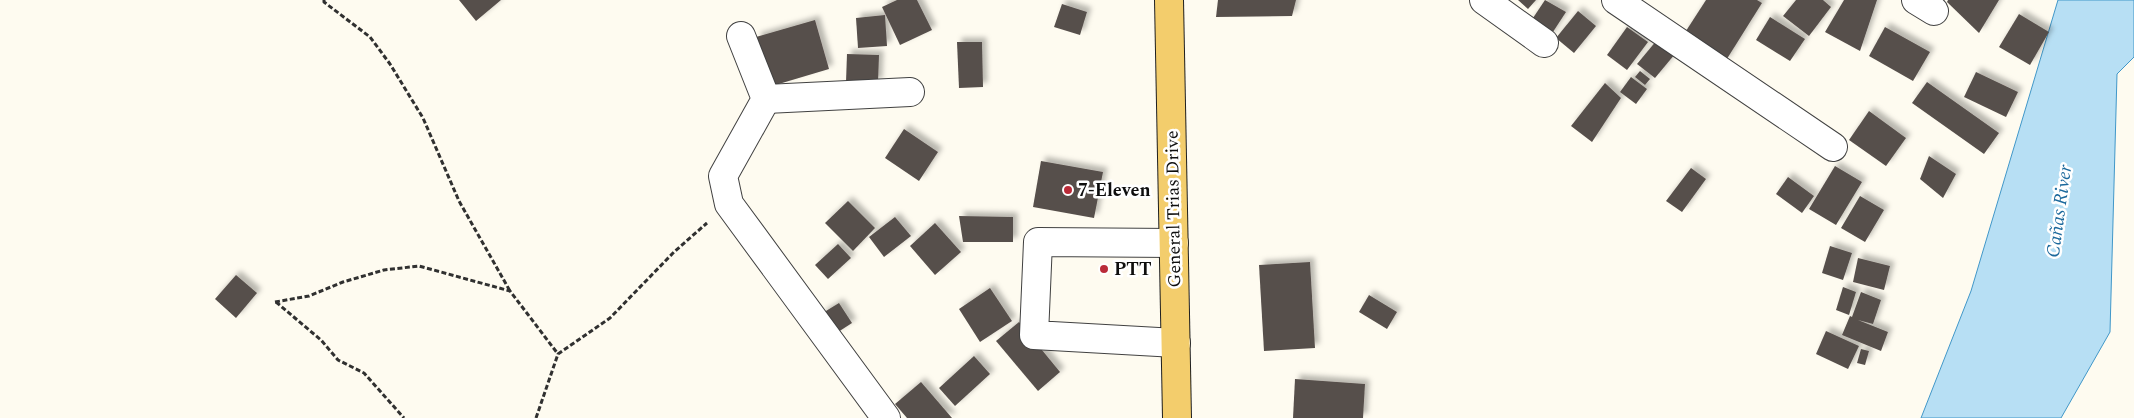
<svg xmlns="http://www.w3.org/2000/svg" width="2134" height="418" font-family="Spectral,serif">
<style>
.water{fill:#b7dff4;stroke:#4197c8}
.building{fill:#574f4b;filter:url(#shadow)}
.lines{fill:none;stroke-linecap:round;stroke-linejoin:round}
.minor-casing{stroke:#414141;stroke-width:30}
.major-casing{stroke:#1f1f1f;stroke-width:30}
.path{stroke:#303030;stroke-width:3;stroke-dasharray:5 2.5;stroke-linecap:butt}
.minor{stroke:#fff;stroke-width:28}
.major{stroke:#f3cd6c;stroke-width:28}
.poi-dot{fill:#ba2b38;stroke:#fff;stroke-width:2}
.labels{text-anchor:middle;stroke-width:5;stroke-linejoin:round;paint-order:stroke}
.poi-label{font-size:18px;font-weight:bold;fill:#0e0e0e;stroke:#fff;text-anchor:start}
.street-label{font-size:18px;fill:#0e0e0e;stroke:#fff}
.water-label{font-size:19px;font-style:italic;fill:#1c699c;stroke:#fff}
</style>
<defs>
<filter id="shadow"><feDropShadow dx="4.5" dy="-4.5" stdDeviation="2.5" flood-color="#0004"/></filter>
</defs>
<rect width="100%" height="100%" fill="#fefbf0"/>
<!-- water -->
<polygon class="water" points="2058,0 2134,0 2134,57 2117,74 2110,332 2061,418 1921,418 1971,291"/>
<!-- building -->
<g class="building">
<polygon points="459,0 501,0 476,21"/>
<polygon points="897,0 917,0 932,30 900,45 882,7"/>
<polygon points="1218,0 1296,0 1292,16 1216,17"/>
<polygon points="1518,0 1536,0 1528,9"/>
<polygon points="1545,0 1566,12 1549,38 1529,24"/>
<polygon points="1706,0 1757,0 1762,3 1725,62 1684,34"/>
<polygon points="1796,0 1823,0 1831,7 1809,36 1783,16"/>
<polygon points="1844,0 1877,0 1860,51 1825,32"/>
<polygon points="1948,0 1999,0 1979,33 1947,2"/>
<polygon points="1062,4 1087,12 1080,35 1054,27"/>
<polygon points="1578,11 1596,26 1574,53 1556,38"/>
<polygon points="2019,14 2049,32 2030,65 1999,47"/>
<polygon points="885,15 887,46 858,48 856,18"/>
<polygon points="1770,17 1805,39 1790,61 1756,40"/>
<polygon points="815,20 829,69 772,86 756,37"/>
<polygon points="1627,27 1648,42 1627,70 1607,55"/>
<polygon points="1885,27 1930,52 1913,81 1869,56"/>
<polygon points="1657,40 1675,54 1655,78 1637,64"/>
<polygon points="957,42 982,42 983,87 959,88"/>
<polygon points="847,54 879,55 878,83 846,82"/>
<polygon points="1640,71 1650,79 1645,85 1635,77"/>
<polygon points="1976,72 2018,92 2006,117 1964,97"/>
<polygon points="1631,77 1647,89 1636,104 1620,92"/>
<polygon points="1927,82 1999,133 1984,154 1912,103"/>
<polygon points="1605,83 1621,98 1592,142 1571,126"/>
<polygon points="1869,111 1906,138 1886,166 1849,140"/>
<polygon points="904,129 938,152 919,181 885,158"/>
<polygon points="1929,156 1956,174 1943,198 1920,179"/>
<polygon points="1041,161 1103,172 1094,218 1033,207"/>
<polygon points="1835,166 1862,182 1836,225 1809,209"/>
<polygon points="1691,168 1706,179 1682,212 1666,201"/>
<polygon points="1788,177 1814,196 1802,213 1776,194"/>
<polygon points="1860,196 1884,210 1865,242 1841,228"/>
<polygon points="848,201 875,228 853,251 825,223"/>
<polygon points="959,216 1013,217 1013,242 963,242"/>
<polygon points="895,217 911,236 884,257 869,237"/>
<polygon points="935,223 961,252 935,275 910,246"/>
<polygon points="838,244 851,258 828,279 815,265"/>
<polygon points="1830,246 1852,253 1843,280 1822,273"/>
<polygon points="1858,258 1890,266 1884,290 1853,282"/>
<polygon points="1310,262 1315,348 1264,351 1259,265"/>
<polygon points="236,275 257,293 236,318 215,299"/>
<polygon points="1843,287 1856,292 1849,315 1836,310"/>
<polygon points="990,288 1012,321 980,342 959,309"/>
<polygon points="1861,292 1881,300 1873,324 1858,320 1888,332 1881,351 1842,335 1850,316 1852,317"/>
<polygon points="1369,295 1397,312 1387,329 1359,312"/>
<polygon points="839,303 852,323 835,334 821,314"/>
<polygon points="1019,322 1060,372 1038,391 996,341"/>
<polygon points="1826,331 1859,346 1848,369 1816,354"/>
<polygon points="1861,349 1869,351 1865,365 1857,363"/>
<polygon points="974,356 990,374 955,406 939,388"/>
<polygon points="1295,379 1365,384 1363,418 1293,418"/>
<polygon points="921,382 952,418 907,418 895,404"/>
</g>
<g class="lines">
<!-- minor casing -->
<g class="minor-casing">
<g id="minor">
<polyline points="1484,0 1544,43"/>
<polyline points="1616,0 1833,147"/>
<polyline points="1916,0 1934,11"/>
<polyline points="741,36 766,99 723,176 729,204 886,418"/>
<polyline points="766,99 910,92"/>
<polyline points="1174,243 1038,242 1034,335 1176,343"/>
</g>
</g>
<!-- major casing -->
<g class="major-casing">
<polyline id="major" points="1169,0 1177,418"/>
</g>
<!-- path -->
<g class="path">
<polyline points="324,0 324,2 370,37 390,64 423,118 459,201 510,291"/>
<polyline points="275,302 309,296 343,282 384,270 419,266 510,291 558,354"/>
<polyline points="276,302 321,340 338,360 364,373 404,418"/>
<polyline points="536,418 558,354 610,318 674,252 707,223"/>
</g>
<!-- minor -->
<use href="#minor" class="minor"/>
<!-- major -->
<use href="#major" class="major"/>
</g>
<!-- markers -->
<g class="poi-dot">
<circle cx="1068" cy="190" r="5"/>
<circle cx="1104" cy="269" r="5"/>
</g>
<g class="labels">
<!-- poi labels -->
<g class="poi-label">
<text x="1078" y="196">7-Eleven</text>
<text x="1114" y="275">PTT</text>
</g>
<!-- street labels -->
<g class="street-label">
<text transform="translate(1173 209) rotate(-91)" y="6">General Trias Drive</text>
</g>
<!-- water labels -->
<g class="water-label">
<text transform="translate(2058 211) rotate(-82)" y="7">Cañas River</text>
</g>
</g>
</svg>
